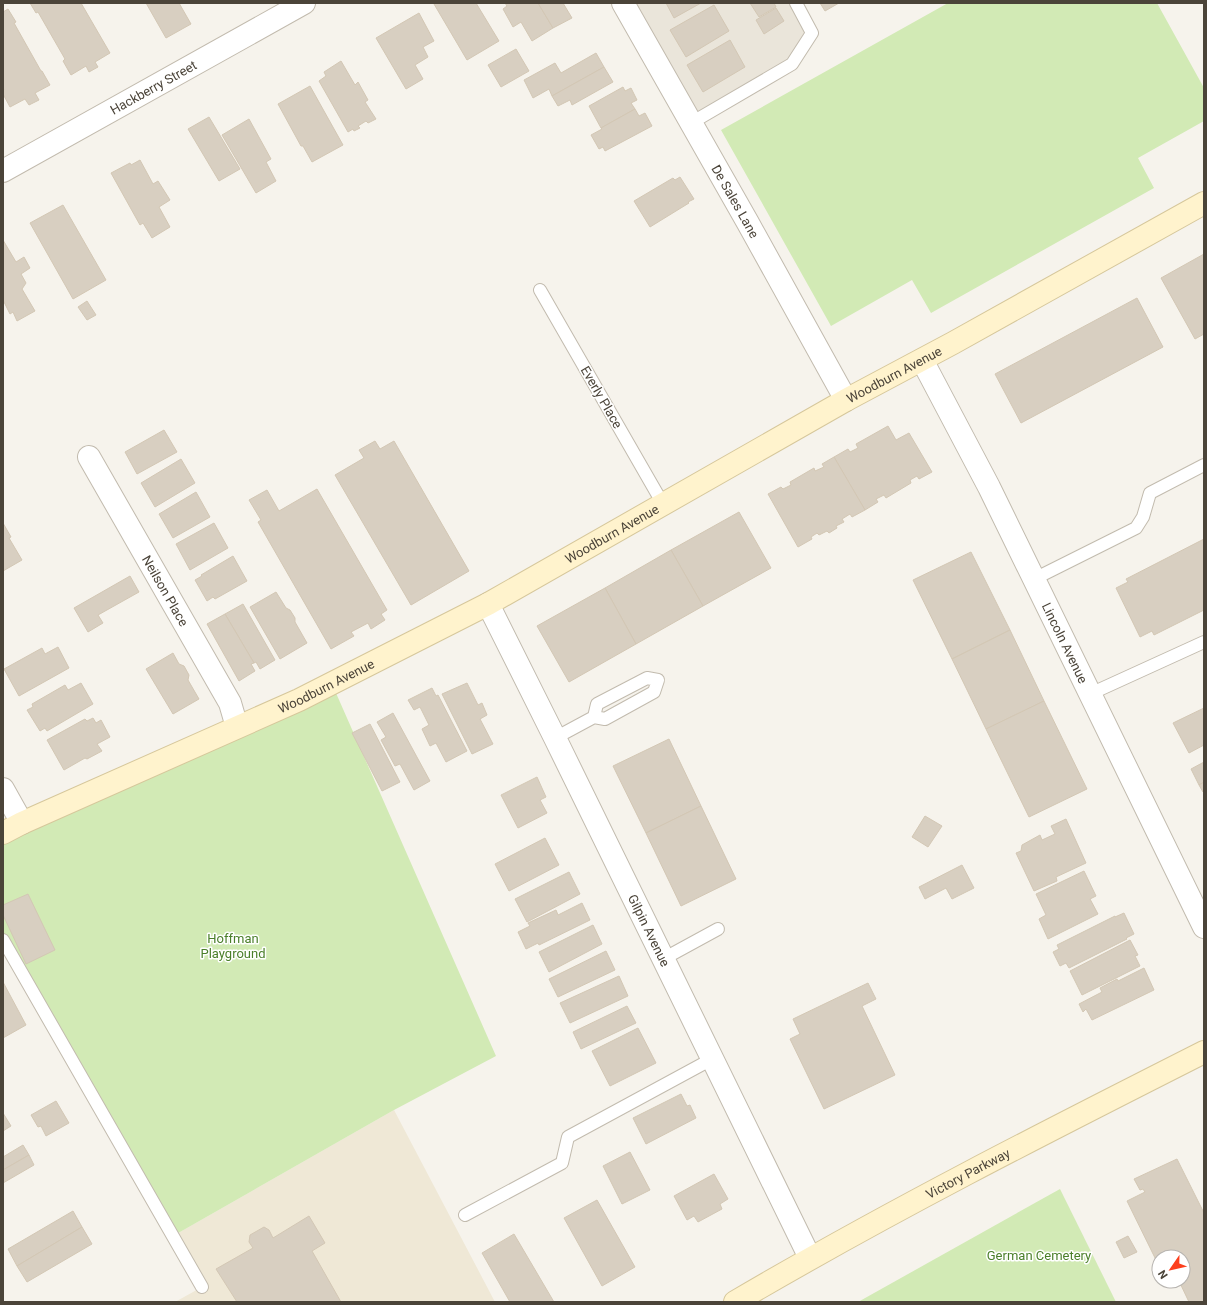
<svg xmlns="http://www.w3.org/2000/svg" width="1207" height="1305" font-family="Roboto,sans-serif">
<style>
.residential{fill:#eae5da}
.education{fill:#efe8d6}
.green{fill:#d2eab5}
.building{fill:#d8cfc1;stroke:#d3c7b4}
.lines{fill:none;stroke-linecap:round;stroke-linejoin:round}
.lane-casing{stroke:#c2bbae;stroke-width:14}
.street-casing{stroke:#c2bbae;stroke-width:24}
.secondary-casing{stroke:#d6c79b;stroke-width:24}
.lane{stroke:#fff;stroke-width:12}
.street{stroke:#fff;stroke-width:22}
.secondary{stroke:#fff3cd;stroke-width:22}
.labels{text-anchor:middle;stroke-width:3;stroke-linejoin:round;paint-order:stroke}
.street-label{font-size:13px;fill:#4b4439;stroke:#fff}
.park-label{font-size:13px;fill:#4a7f2a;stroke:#fff}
</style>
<rect width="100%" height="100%" fill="#f6f3ec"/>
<!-- residential -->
<polygon class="residential" points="623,3 796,3 812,33 792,64 691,123"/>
<!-- education -->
<polygon class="education" points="394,1110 495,1302 175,1302 202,1287 173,1236"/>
<!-- green -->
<g class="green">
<polygon points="948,3 1157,3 1204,88 1204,121 1138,158 1154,188 931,313 912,280 831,326 721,130"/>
<polygon points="332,684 496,1056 394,1110 173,1236 3,940 3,833"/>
<polygon points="1060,1189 1116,1302 858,1302"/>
</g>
<!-- building -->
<g class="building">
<polygon points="30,3 81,3 110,53 95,62 98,67 89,72 86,66 71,75 63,61 65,59 38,12 36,13"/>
<polygon points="146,3 179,3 191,24 166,38"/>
<polygon points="436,3 476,3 499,41 467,60 434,4"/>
<polygon points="505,3 538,3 553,28 532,41 521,22 513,27 503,9 507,6"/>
<polygon points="538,3 563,3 572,18 553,28"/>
<polygon points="666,3 701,3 674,18"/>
<polygon points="750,3 774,3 776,7 759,17"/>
<polygon points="820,3 839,3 825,11"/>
<polygon points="714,5 729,31 686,57 670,30"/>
<polygon points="776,8 784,21 764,34 756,20"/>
<polygon points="8,9 16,22 14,23 41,71 42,71 50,85 35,93 39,100 29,105 25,99 10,107 3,94 3,91 4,90 3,88 3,12"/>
<polygon points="419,13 434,41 423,47 428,57 415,65 423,79 406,89 376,38"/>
<polygon points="730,40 745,67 703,92 687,65"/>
<polygon points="516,49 529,71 501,87 488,65"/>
<polygon points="596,53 604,67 552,96 549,89 533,98 524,80 555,63 561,73"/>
<polygon points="341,61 355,85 358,82 368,100 365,102 376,119 368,123 366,121 358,126 360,128 354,131 353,129 348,132 319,81 326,76 324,72"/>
<polygon points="604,67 613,82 572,105 570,100 558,106 552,96"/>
<polygon points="310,86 343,145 312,162 303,146 301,146 278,104"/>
<polygon points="623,87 625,91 631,88 637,100 631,103 635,109 601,128 589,106"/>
<polygon points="635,109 639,116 645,113 652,126 605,151 603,147 599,149 591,135 602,129 601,128"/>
<polygon points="209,117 240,169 219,181 188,129"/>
<polygon points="249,119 271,159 266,162 276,181 256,193 222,135"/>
<polygon points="140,160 153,184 158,181 170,200 159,207 170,227 152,238 143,223 140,225 111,173 130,163 131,165"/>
<polygon points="680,177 694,199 688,202 689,203 650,227 634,201 673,178 675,180"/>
<polygon points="63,205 106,280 73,299 30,223"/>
<polygon points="3,240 16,262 24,257 30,268 21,274 26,283 22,289 35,311 17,321 13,312 10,314 3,300"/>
<polygon points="1204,254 1204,334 1195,339 1161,278"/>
<polygon points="1137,298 1163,347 1021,423 995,374"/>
<polygon points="87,301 96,315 87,320 78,307"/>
<polygon points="888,426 896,440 909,433 932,472 919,479 917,476 910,480 911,483 886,498 884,495 876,499 878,502 865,510 834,457 848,449 850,452 858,448 856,444"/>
<polygon points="164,430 177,452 137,474 125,452"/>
<polygon points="375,441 380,449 394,441 469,571 411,605 335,475 364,458 359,450"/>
<polygon points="834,457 865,510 852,517 850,514 842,519 844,522 836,526 837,528 829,533 827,531 819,535 817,533 811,537 812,539 798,547 768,494 781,487 783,489 791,485 790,482 814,468 815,471 824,467 822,464"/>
<polygon points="181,459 195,483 155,507 141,483"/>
<polygon points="317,489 387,610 381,614 385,620 371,629 368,623 351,632 354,636 331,649 258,522 261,520 249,500 267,490 279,511"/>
<polygon points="196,492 210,517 173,538 159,514"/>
<polygon points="739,512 771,568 703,606 671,550"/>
<polygon points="3,523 11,537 9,538 22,560 3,571"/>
<polygon points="214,523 228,548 190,570 176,544"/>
<polygon points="1204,539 1204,610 1154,635 1152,631 1140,637 1116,588 1128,582 1126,579"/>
<polygon points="671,550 703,606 636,644 605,588"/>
<polygon points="971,552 1010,630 952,659 913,580"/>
<polygon points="233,556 247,581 215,599 213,597 207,601 195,580 202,576 201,575"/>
<polygon points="130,576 139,592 98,615 103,623 88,632 74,608"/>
<polygon points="605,588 636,644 569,682 537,626"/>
<polygon points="276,592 286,608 290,610 295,618 295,622 307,643 280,659 250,607"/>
<polygon points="243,604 275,660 260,669 256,662 254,663 225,614"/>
<polygon points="225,614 254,663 251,664 255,671 239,681 207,624"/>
<polygon points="1010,630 1044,701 986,729 952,659"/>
<polygon points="58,647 69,668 19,696 4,669 42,648 45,654"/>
<polygon points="173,653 179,664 184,666 189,675 188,680 199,699 173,714 146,669"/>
<polygon points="81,683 93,704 47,731 45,728 40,731 27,710 33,707 32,704 65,685 68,690"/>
<polygon points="467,683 478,705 482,703 487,715 480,719 493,744 472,754 442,694"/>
<polygon points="432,688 436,696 438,695 467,751 446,762 436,743 430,746 422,729 429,725 420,707 414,710 408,700"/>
<polygon points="1044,701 1087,789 1029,817 986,729"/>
<polygon points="1204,708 1204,745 1189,753 1173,723"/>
<polygon points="393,713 430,781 414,790 400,764 395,766 381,740 386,737 377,722"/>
<polygon points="93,718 96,723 101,720 110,737 97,744 102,751 87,759 85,758 64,770 47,740 85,719 87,721"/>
<polygon points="370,724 400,782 382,791 352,733"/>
<polygon points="669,739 701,806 646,833 613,766"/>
<polygon points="1204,762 1204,782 1199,785 1191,769"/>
<polygon points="537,777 546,797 540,800 547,813 518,828 501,795"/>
<polygon points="1204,782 1204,791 1203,792 1199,785"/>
<polygon points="701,806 736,879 681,906 646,833"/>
<polygon points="925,816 942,826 928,847 912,837"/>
<polygon points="1066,819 1086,863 1056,877 1057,881 1034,891 1016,853 1021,851 1022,845 1040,835 1042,840 1055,834 1051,826"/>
<polygon points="545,838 559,865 509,891 495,864"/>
<polygon points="962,865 974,888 952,899 946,888 925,899 919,887"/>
<polygon points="1084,871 1096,896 1090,899 1098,914 1048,939 1039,919 1046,915 1036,894"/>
<polygon points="569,872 580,894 527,922 515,899"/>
<polygon points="28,894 55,950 26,964 3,915 3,905"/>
<polygon points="582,903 590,920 539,945 538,943 526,949 518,932 530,926 528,923 556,910 558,915"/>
<polygon points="1124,913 1134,934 1126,938 1127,939 1069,968 1066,963 1060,966 1053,952 1059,949 1057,945 1115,916 1115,917"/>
<polygon points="593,925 602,944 549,972 539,952"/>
<polygon points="1130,940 1138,955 1135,956 1140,966 1082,995 1070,971"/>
<polygon points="606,951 615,970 558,997 549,979"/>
<polygon points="1144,968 1154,990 1092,1020 1086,1009 1083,1012 1079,1004 1102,992 1100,988 1117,979 1118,981"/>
<polygon points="619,976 628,996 570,1023 560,1003"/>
<polygon points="3,982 26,1025 3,1038"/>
<polygon points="868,983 876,999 862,1006 895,1075 824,1109 790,1039 800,1034 793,1019"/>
<polygon points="627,1006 636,1023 581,1049 573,1032"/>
<polygon points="638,1028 656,1063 610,1086 592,1051"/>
<polygon points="681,1094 687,1106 690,1105 696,1118 646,1144 633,1118"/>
<polygon points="56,1101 69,1123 46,1136 41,1126 38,1127 31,1115"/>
<polygon points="3,1113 11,1126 3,1131"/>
<polygon points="23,1145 29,1155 3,1170 3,1157"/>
<polygon points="630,1152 650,1190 622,1204 603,1166"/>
<polygon points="29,1155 34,1165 3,1183 3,1170"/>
<polygon points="1177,1159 1204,1213 1204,1302 1189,1302 1179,1281 1183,1281 1183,1257 1159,1257 1159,1266 1127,1201 1145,1192 1143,1189 1140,1190 1134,1179"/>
<polygon points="714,1174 728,1199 720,1204 722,1209 698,1222 694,1216 687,1220 674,1196"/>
<polygon points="597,1200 635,1267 602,1286 564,1218"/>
<polygon points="73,1211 82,1227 17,1266 8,1249"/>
<polygon points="309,1216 325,1243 312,1251 341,1302 237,1302 216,1269 253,1248 249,1242 250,1235 264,1227 269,1230 273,1238"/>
<polygon points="82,1227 92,1244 27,1282 17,1266"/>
<polygon points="514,1234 554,1302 510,1302 482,1253"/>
<polygon points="1128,1236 1137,1252 1124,1258 1116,1242"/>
</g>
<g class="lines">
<!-- lane casing -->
<g class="lane-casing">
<g id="lane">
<polyline points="691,123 792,64 812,33 796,3"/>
<polyline points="540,290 663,504"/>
<polyline points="1034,579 1136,528 1143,517 1150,493 1204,465"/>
<polyline points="1090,694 1204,642"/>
<polyline points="555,738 594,717 605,719 654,692 658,680 647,678 597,704 594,717"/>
<polyline points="3,940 202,1287"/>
<polyline points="663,959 718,929"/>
<polyline points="465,1215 562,1163 568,1137 712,1059"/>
</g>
</g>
<!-- street casing -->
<g class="street-casing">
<g id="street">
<path id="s1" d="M623,3L748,223L846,400"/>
<path id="s2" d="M3,171L304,3"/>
<path id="s3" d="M922,360L989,487L1204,927"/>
<path id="s4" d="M89,457L230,703L237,727"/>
<path id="s5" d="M488,604L555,738L810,1258"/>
<polyline points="3,789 22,823"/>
</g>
</g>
<!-- secondary casing -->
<g class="secondary-casing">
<g id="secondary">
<path id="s6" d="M3,833L22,823L299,700L488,604L846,400L953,343L1204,203"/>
<path id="s7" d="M735,1302C888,1212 1046,1132 1204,1052"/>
</g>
</g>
<!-- lane -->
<use href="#lane" class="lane"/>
<!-- street -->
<use href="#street" class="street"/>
<!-- secondary -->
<use href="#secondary" class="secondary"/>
</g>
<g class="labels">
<!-- street labels -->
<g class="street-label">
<text dy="5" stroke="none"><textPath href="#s2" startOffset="172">Hackberry Street</textPath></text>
<text dy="5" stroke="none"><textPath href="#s1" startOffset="228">De Sales Lane</textPath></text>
<text dy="5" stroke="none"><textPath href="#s6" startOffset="1003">Woodburn Avenue</textPath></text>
<text transform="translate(602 397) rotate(60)" y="5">Everly Place</text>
<text dy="5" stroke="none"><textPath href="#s6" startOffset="679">Woodburn Avenue</textPath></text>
<text dy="5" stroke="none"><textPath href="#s4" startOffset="154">Neilson Place</textPath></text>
<text dy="5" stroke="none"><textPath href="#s3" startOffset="317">Lincoln Avenue</textPath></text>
<text dy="5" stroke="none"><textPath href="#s6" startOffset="355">Woodburn Avenue</textPath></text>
<text dy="5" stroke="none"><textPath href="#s5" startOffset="364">Gilpin Avenue</textPath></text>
<text dy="5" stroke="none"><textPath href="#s7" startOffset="266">Victory Parkway</textPath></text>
</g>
<!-- park labels -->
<g class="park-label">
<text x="233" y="943">Hoffman<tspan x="233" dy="15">Playground</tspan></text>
<text x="1039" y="1260">German Cemetery</text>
</g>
</g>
<!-- border -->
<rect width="1207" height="1305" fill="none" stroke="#4b4439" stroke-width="8"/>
<!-- north arrow -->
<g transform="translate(1171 1269) rotate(236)"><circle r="19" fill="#ffffff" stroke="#b7b4b0"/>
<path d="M0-3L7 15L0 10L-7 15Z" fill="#fc3f1d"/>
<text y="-6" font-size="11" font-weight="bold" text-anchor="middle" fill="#4b4439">N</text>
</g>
</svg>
